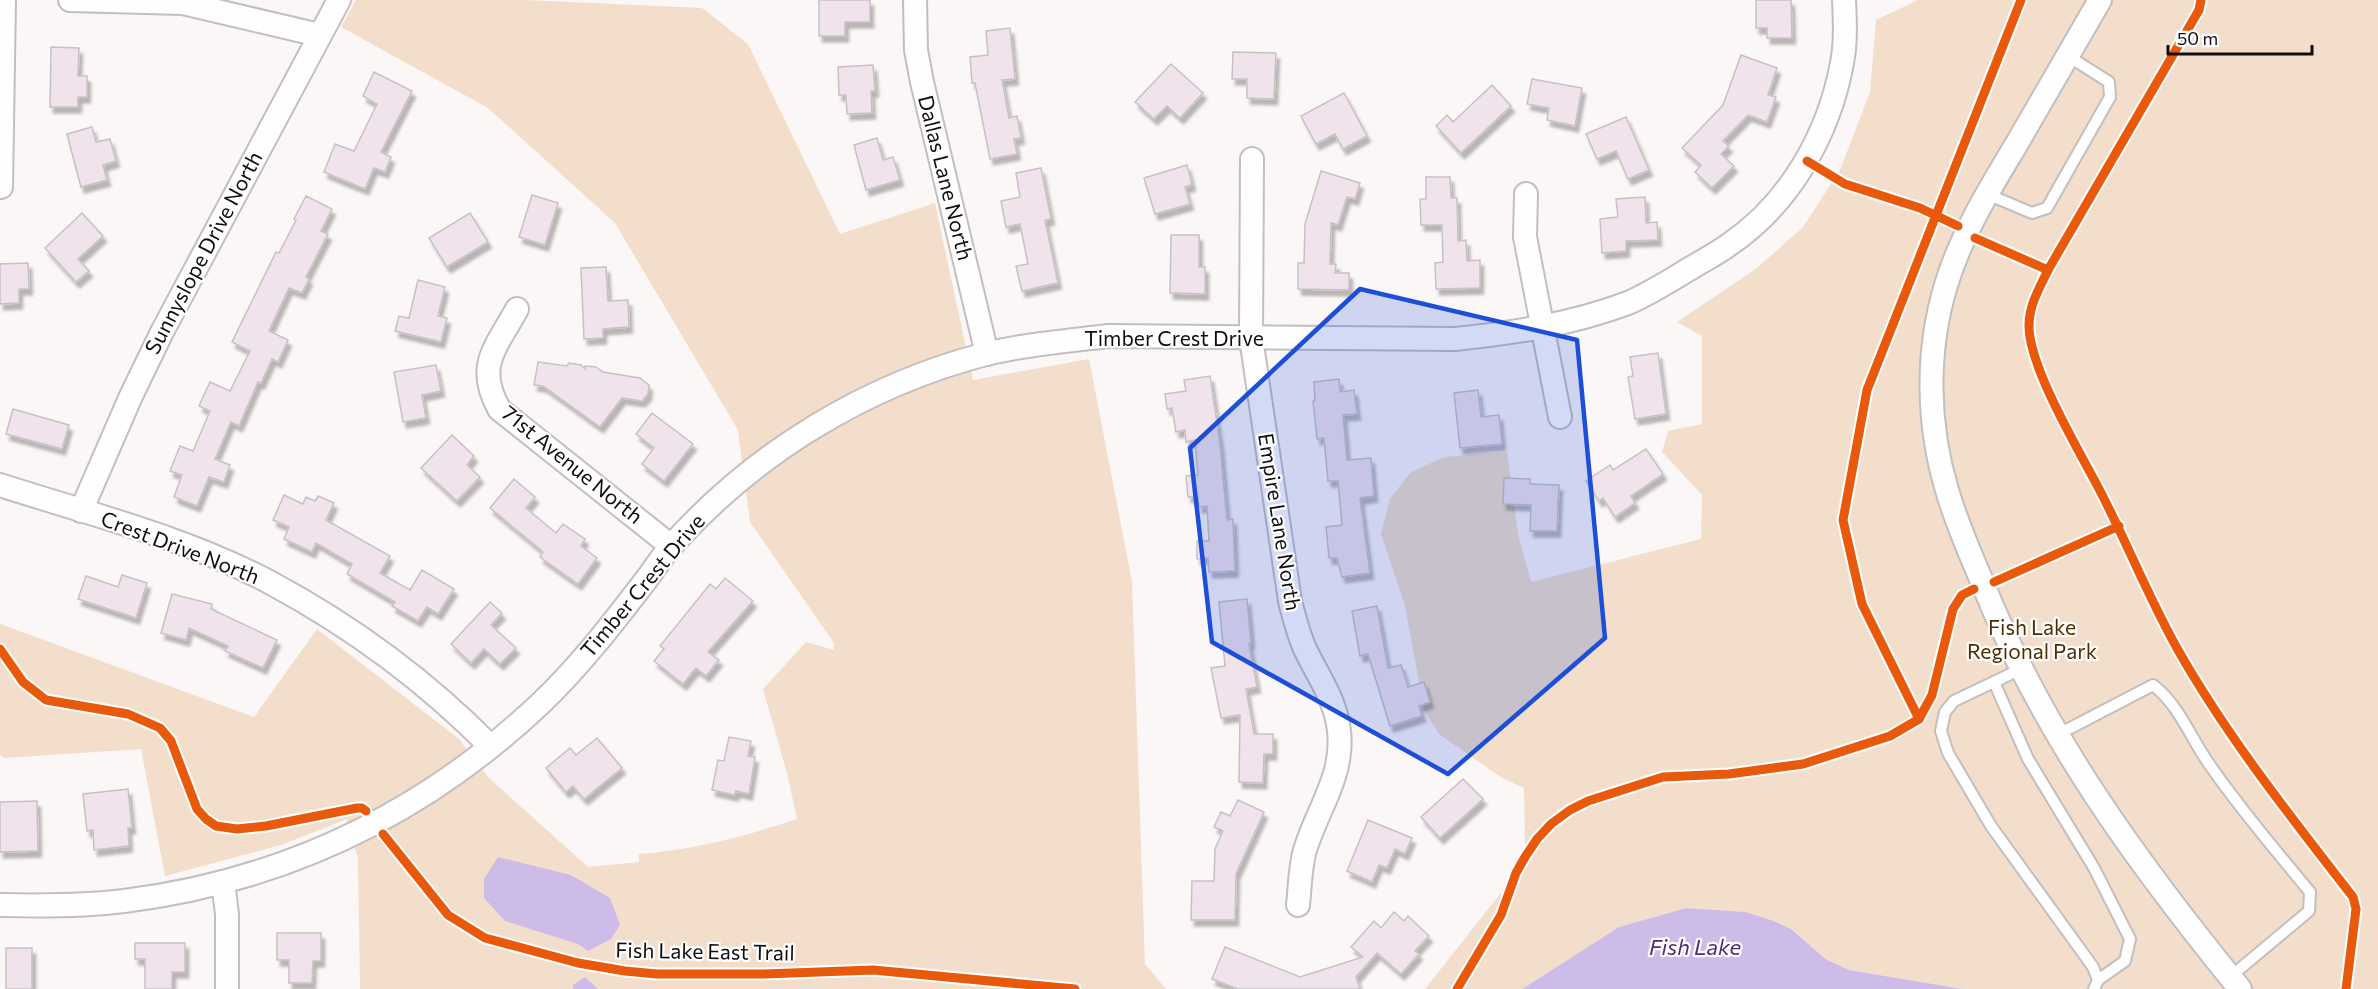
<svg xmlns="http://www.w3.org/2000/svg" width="2378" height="989" font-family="Commissioner,sans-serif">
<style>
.green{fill:#f2deca}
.water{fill:#cebce8}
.building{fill:#f1e3ec;stroke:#c6c2c3;stroke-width:1.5;filter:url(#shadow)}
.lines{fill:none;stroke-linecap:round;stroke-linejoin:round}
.service-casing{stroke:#c3bebf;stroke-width:14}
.minor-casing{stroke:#c3bebf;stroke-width:26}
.service{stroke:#fffefe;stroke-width:10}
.minor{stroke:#fffefe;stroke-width:22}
.cycleway-casing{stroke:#fff;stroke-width:13}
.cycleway{stroke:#e8590c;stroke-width:9}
.marked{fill:#1d4ed8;fill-opacity:0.2;stroke:#1d4ed8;stroke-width:4.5;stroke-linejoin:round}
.labels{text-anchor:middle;stroke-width:4.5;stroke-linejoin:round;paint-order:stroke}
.street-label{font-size:21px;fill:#120d0e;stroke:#fff}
.park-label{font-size:21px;fill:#4d2d00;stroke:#fff}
.water-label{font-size:22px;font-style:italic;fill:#4f2d76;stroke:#fff}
</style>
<defs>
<filter id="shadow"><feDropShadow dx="3.5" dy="6" stdDeviation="1.5" flood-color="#0004"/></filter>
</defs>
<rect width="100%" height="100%" fill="#fcf7f7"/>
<!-- green -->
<g class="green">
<path d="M356,0H525L702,8L748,44L840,234L935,203L973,380L1089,359L1132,582L1145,964L1166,989H360L358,859L347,819L281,845L165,876L141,749L4,758L0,755V624L254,717L317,629L459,739L489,778L588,867L639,862V854C694,850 746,836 797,819L787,773L763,689L806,642L834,650V643L750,522L738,430L615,223L488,108L341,27Z"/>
<polygon points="1918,0 2378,0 2378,989 1963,989 1849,970 1827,960 1791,929 1771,920 1746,912 1686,908 1619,927 1522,989 1425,989 1522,866 1525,849 1524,788 1502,778 1439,734 1424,710 1405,606 1381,534 1390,499 1410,473 1444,457 1507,452 1518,534 1531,582 1701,539 1702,495 1662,452 1668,431 1702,424 1702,336 1677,322 1757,268 1803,227 1840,170 1870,92 1876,20"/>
</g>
<!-- water -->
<g class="water">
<polygon points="498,857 571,875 610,898 620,925 611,939 588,951 578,944 505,921 484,898 484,879"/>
<polygon points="1686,908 1746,912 1771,920 1791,929 1827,960 1849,970 1963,989 1522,989 1619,927"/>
<polygon points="585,977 598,989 573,989 573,985"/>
</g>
<!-- building -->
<g class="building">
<polygon points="819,0 870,0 870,22 845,22 845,36 819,36"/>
<polygon points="1756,0 1791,0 1792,38 1767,38 1767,28 1756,28"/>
<polygon points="1010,28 1015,79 1002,80 1009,118 1017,116 1021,138 1014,139 1017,154 990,159 975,83 972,83 970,57 988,55 986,31"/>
<polygon points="51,47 79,48 78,76 87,76 87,97 78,97 78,107 50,107"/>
<polygon points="1233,52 1276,53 1274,99 1247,98 1247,79 1232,79"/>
<polygon points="1741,55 1777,68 1768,95 1776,97 1767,122 1748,115 1723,141 1729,146 1721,154 1734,166 1712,188 1695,172 1701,165 1682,148 1723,105"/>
<polygon points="1171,64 1203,93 1180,118 1167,106 1154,119 1135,102"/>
<polygon points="873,65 875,91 871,91 872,113 847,114 846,95 839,95 838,67"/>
<polygon points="374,72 412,91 381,152 391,157 385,172 374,168 365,189 324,172 335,144 354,151 377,104 363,96"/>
<polygon points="1532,79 1582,88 1575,126 1547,120 1549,108 1527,104"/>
<polygon points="1492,85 1511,106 1461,153 1436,126 1447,115 1453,122"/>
<polygon points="1344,93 1367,136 1343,149 1335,134 1316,144 1301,116"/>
<polygon points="1626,117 1649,170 1628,179 1616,151 1597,159 1586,134"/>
<polygon points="92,127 96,142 110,139 116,161 103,165 107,180 81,187 67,134"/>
<polygon points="877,138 883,160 893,157 900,180 866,190 854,145"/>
<polygon points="1187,165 1192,185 1185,187 1190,204 1155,214 1144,178"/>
<polygon points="1041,168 1051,219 1045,220 1058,283 1022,291 1016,266 1028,264 1020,224 1006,227 1001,201 1020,197 1016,173"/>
<polygon points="1321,171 1360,183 1355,199 1347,197 1338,225 1331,223 1330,264 1336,264 1335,273 1349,273 1349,290 1298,289 1298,263 1304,263 1305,224"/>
<polygon points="1426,177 1450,177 1451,198 1457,198 1458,241 1466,240 1467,261 1480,260 1480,288 1436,289 1435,263 1443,262 1442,225 1421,225 1420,199 1426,199"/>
<polygon points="532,195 558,203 545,245 519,237"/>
<polygon points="306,196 332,209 321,231 328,234 306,277 309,279 302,293 289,288 269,331 288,340 278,362 272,359 261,383 258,382 239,426 231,422 215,459 230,465 224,482 209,477 197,506 174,497 182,475 170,471 180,446 193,451 210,411 199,406 210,382 230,391 250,351 232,342 276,252 279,253 296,220 294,219"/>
<polygon points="1645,197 1646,223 1657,222 1658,240 1626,241 1626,251 1602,253 1600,219 1618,217 1616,199"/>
<polygon points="82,213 103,236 78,259 89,271 76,282 45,248"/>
<polygon points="470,213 488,242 447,267 429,238"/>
<polygon points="1171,235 1199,235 1199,267 1205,267 1205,294 1170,293"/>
<polygon points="28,263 29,289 19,289 19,303 0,304 0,264"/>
<polygon points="606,267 608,301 628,300 629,327 603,329 603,338 584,339 581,268"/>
<polygon points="418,280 445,287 438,316 447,318 441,342 395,331 399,316 409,318"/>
<polygon points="1658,353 1666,414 1635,419 1628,377 1633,376 1630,357"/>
<polygon points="538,362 567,366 569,363 581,365 585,369 585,366 596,367 603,372 640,378 649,385 648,394 642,401 622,398 600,427 543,386 534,385"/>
<polygon points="436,365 441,391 422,395 426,418 403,422 394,372"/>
<polygon points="1210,376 1220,444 1227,520 1233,519 1235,571 1209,572 1208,558 1197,559 1197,541 1209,541 1207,506 1199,507 1198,496 1188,497 1186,476 1198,475 1195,440 1186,442 1185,430 1176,432 1172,408 1167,409 1165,394 1186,391 1184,380"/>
<polygon points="1339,379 1340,392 1354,390 1357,414 1343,415 1347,460 1371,458 1374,496 1360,498 1370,573 1342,577 1337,558 1329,558 1326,527 1342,525 1338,481 1328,481 1324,438 1317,439 1313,401 1315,400 1314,382"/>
<polygon points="1478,390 1481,417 1499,415 1502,444 1460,448 1454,393"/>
<polygon points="13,409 69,425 62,449 6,434"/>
<polygon points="652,413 693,444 664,481 642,464 654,448 636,434"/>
<polygon points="452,435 474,456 467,465 480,477 457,501 421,468"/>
<polygon points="1646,449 1663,474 1631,496 1635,503 1615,517 1603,498 1599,501 1586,481 1610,465 1613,470"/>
<polygon points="1504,478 1530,479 1530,484 1559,485 1557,531 1530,531 1531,505 1503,504"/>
<polygon points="514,479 535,497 526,508 556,533 563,524 585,539 581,546 597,558 578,584 540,557 543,552 490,508"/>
<polygon points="284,495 303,504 306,497 315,501 318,496 334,503 326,520 390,556 380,573 410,590 422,570 454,589 438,614 427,607 418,621 392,606 395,602 347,574 352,564 316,543 312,552 284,539 289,527 273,520"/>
<polygon points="122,575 147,583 136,618 78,599 86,576 118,587"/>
<polygon points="725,578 753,601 708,652 719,660 706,676 696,668 683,684 654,661 664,649 660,646 710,584 716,589"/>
<polygon points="172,594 212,604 211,609 277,640 263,668 225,651 228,646 189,628 186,640 161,633"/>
<polygon points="1247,599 1251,643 1249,644 1257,687 1246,689 1254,734 1273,734 1273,754 1264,754 1263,783 1239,782 1240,715 1221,718 1211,668 1225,666 1219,602"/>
<polygon points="490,602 502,613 491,625 516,648 500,664 484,649 471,663 451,644"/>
<polygon points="1377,606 1388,668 1401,665 1408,687 1424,682 1430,702 1419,706 1422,716 1390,726 1368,654 1360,656 1352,611"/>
<polygon points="729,737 751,741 748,756 755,757 749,794 736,791 735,795 712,790 718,760 724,761"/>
<polygon points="597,738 622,768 584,799 573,786 566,792 546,768 570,748 576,755"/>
<polygon points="1463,779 1483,799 1440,838 1421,817"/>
<polygon points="128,789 132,828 128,828 129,846 94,850 93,830 87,831 83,794"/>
<polygon points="1238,800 1264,812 1236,874 1235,920 1191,920 1192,881 1214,881 1215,849 1223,831 1214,827 1221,812 1230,816"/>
<polygon points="37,801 38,851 0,852 0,802"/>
<polygon points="1368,820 1412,838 1405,854 1395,849 1387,868 1379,865 1372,882 1347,871"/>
<polygon points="1394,912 1404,921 1408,916 1429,936 1415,951 1419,954 1401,974 1377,953 1356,977 1360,989 1238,989 1212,979 1225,947 1300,977 1363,957 1351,947 1374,921 1381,928"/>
<polygon points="277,933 321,933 321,961 313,961 312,983 289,983 289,960 277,960"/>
<polygon points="135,943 185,943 185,972 172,972 172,989 145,989 145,959 135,959"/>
<rect x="6" y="948" width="26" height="41"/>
</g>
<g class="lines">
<!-- service casing -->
<g class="service-casing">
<g id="service">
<polyline points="1987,194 2032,213 2047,208 2110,97 2109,82 2068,56"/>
<polyline points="2021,669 1954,701 1945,712 1941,731 1948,753 1991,826 2093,967 2098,980 2094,989"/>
<polyline points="1994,682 2028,759 2094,868 2130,939 2125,961 2098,980"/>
<path d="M2057,735L2153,685C2179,705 2190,737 2209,764C2240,808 2275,850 2310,892L2309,911L2230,977"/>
</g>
</g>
<!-- minor casing -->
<g class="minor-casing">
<g id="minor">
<polyline points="70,0 183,3 319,35"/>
<polyline points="915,0 916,50 922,82 987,354"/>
<path d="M2100,0C2072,49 2044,97 2016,145C1989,190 1961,235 1946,285C1926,351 1927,424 1947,490C1956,522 1970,553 1983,584C2043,734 2138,864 2240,989"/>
<path d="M1252,159L1251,338L1290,601C1294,617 1298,633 1305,649C1317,674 1333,696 1338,724C1347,772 1318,807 1305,850C1300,867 1300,887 1298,905"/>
<polyline points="1,187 4,0"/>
<polyline points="1526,194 1525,237 1560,417"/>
<path d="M517,309C496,348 475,365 499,409L671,546"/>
<path d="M0,485C90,514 187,538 271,583C351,626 426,681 490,746"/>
<polyline points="81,511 131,396 162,332 339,0"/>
<polyline points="223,882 227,914 227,989"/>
<path d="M0,905C41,906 83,906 124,901C284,881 422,815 540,704C579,667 613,623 646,580C655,568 663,555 673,544C756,452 866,385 986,354C1026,344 1068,341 1108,336L1455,339C1514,333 1572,324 1628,303C1649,294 1671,280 1691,268C1704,260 1718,253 1730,244C1790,203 1829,134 1842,63C1846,43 1845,21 1844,0"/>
</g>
</g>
<!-- service -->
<use href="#service" class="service"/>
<!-- minor -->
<use href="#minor" class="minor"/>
<!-- cycleway casing -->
<g class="cycleway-casing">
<g id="cycleway">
<path d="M2201,0L2199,10L2048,270C2040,287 2029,305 2029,325C2028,365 2078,449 2098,487C2126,540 2148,597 2178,650C2228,738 2291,817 2353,897L2356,909L2346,989"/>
<polyline points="1807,161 1845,184 1920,208 1958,226"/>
<polyline points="1975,238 2048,270"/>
<polyline points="1994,582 2119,526"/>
<polyline points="0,649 23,682 46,700 128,714 160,728 171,741 197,809 206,819 216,826 237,829 266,826 357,808 362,808 366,811"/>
<polyline points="1919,719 1862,604 1843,520 1867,390 2021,0"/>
<polyline points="1919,719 1932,695 1953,609 1962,595 1974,589"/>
<polyline points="383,834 448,915 485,938 578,963 625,971 657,974 764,974 873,970 1075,989"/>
<polyline points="1457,989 1501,915 1516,873 1525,857 1537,839 1551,824 1570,810 1588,801 1663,777 1729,774 1803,764 1890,736 1919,719"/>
</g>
</g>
<!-- cycleway -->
<use href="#cycleway" class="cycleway"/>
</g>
<!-- marked area -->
<path class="marked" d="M1360,289L1577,340L1605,638L1448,774L1212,642L1190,448Z"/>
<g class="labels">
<!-- street labels -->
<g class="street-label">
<text transform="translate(945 178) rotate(76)" y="7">Dallas Lane North</text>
<text transform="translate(204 253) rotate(-62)" y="7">Sunnyslope Drive North</text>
<text x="1174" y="346">Timber Crest Drive</text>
<text transform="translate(572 465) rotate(39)" y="7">71st Avenue North</text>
<text transform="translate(1279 522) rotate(81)" y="7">Empire Lane North</text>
<text transform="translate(180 548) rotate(21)" y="7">Crest Drive North</text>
<text transform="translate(643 586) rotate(-50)" y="7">Timber Crest Drive</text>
<text transform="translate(705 952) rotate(1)" y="7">Fish Lake East Trail</text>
</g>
<!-- park labels -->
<g class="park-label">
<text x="2032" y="635">Fish Lake<tspan x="2032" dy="24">Regional Park</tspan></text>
</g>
<!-- water labels -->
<g class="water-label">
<text x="1695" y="955">Fish Lake</text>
</g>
</g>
<!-- scale -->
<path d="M2168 45v9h144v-9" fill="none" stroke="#120d0e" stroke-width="3"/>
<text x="2177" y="45" font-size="18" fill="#120d0e" stroke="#ffffff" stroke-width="4.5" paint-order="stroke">50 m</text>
</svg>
